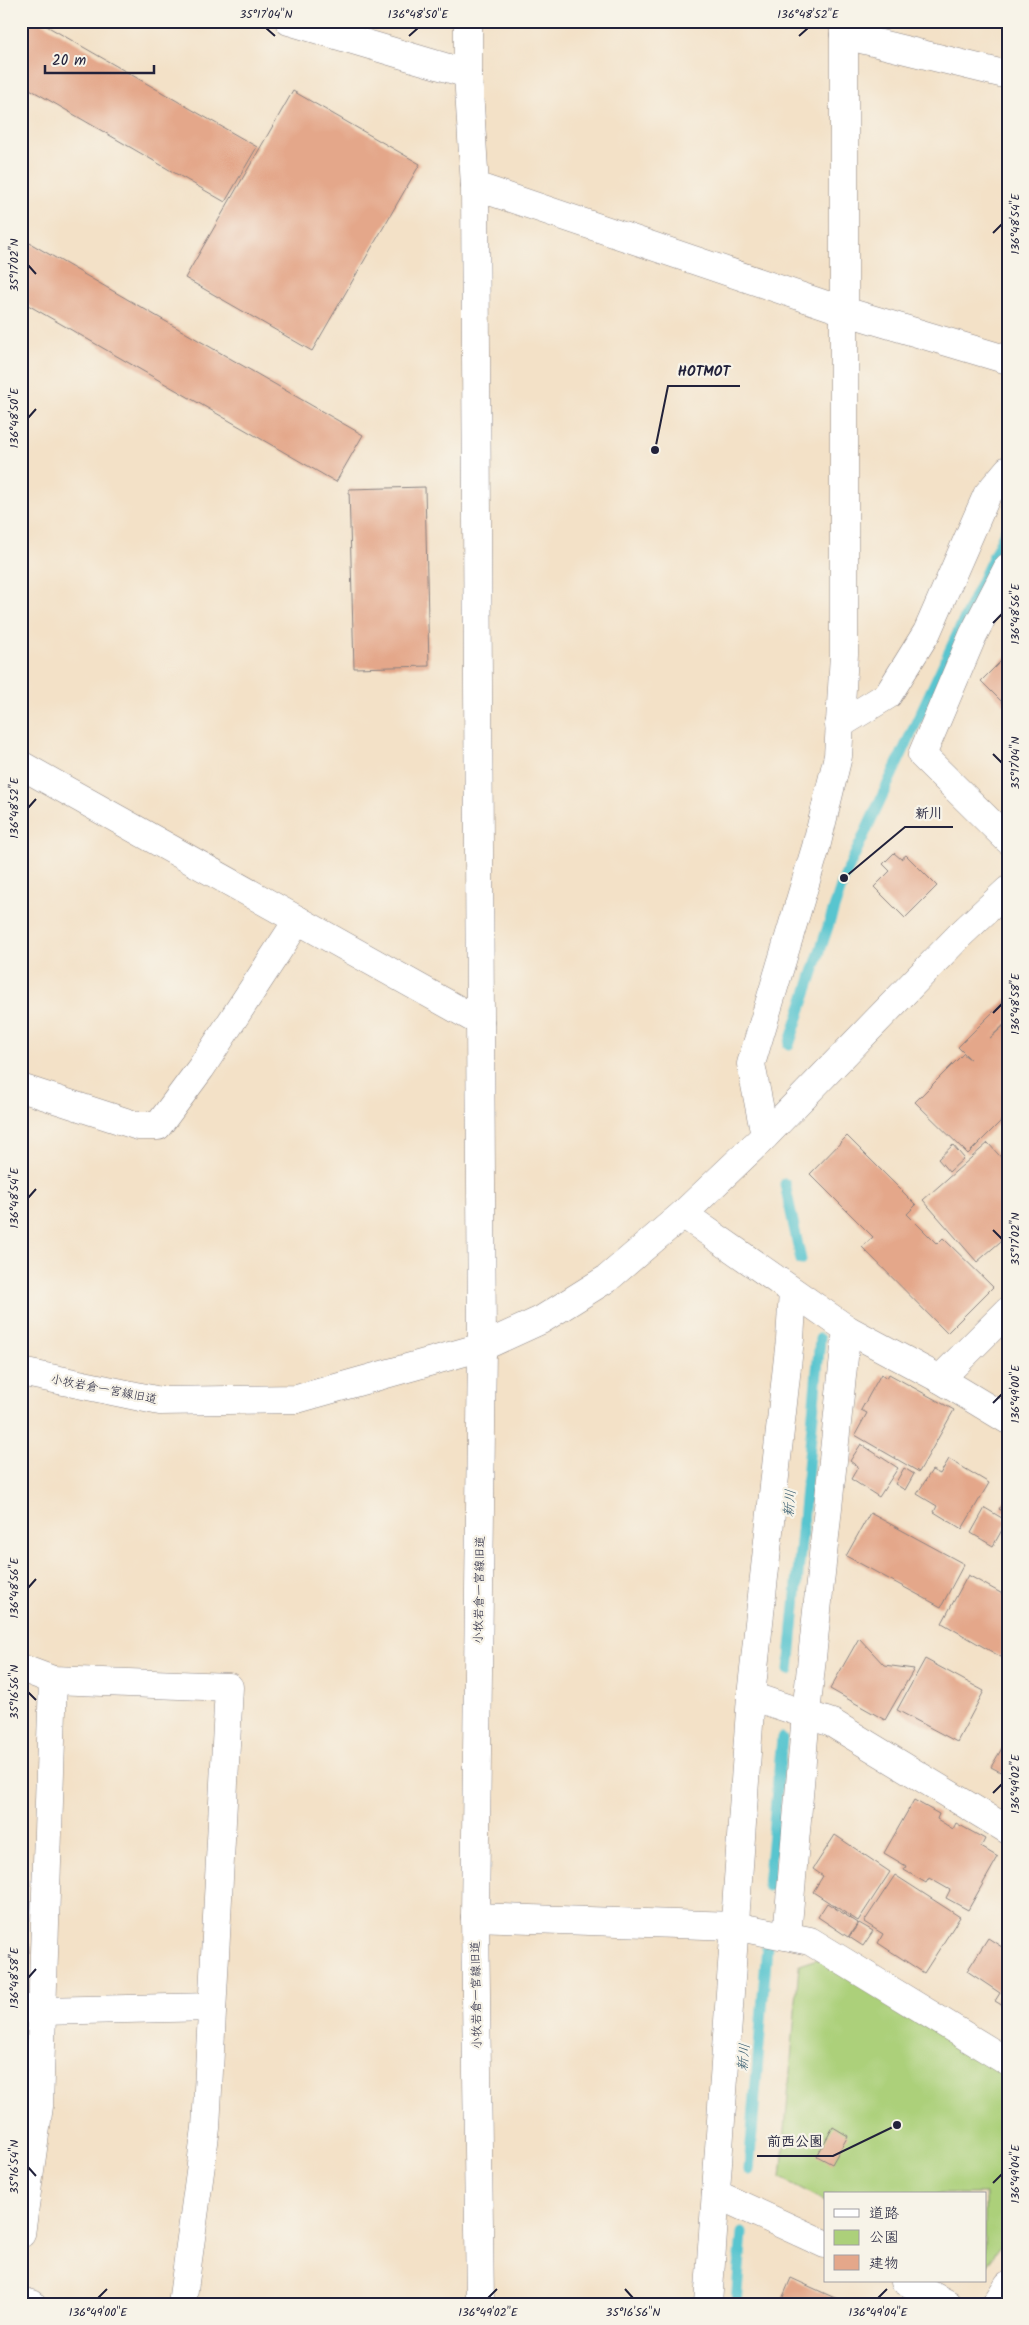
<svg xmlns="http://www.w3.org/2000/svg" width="1029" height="2325" font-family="Kalam,'Klee One',sans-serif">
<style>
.green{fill:#acd07a;stroke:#67795a}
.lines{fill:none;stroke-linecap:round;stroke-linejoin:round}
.stream{stroke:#58c5cf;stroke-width:11}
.building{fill:#e4a78a}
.street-casing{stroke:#8a8281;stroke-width:29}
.secondary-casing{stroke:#8a8281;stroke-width:29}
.street{stroke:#fff;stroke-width:28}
.secondary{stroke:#fff;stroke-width:28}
.ticks{fill:none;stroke:#22223b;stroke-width:2}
.labels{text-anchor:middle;stroke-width:4.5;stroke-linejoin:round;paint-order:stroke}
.street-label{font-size:12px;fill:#22223b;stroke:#f7f3e8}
.water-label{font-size:14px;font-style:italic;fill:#355b6f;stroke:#f7f3e8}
.leader{fill:none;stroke:#22223b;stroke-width:2}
.callout-dot{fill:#22223b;stroke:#f7f3e8;stroke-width:2}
.callout-label{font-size:14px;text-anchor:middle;font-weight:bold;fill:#22223b;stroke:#f7f3e8;stroke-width:4.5;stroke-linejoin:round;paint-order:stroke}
.neatline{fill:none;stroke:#22223b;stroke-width:2}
.ticks-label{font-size:12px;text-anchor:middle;fill:#22223b}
</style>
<rect width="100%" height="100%" fill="#f7f3e8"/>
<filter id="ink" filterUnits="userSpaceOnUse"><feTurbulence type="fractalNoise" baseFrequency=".02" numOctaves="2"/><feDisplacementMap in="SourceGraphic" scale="10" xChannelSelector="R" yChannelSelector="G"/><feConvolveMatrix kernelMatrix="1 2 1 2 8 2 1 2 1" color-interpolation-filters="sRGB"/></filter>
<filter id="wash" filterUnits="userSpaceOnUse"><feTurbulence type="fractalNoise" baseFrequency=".0096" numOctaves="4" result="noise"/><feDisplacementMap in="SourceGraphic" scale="20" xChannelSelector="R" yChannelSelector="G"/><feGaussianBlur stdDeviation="1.12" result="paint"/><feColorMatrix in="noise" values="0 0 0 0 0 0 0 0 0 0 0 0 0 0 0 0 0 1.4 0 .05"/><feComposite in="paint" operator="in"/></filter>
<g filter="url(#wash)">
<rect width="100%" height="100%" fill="#f3e1c7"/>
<!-- green -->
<polygon class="green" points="817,1959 1008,2071 1008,2234 985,2268 985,2194 825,2194 825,2201 781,2178 799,1965"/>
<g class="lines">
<!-- stream -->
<g class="stream">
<polyline points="789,1045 844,878 1008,525"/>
<polyline points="785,1184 801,1260"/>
<polyline points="789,1670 820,1339"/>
<polyline points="768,1886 782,1738"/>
<polyline points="749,2170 767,1947"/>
<polyline points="736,2304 742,2233"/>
</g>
</g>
<g id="blocks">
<!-- building -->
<g class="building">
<polygon points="21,21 38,21 257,147 225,202 21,84"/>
<polygon points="293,91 420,164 312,351 185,278"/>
<polygon points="21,238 363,435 336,482 21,301"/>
<polygon points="425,487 429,666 354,668 349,489"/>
<polygon points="1008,654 1008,708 981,681"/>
<polygon points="894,853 901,859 906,855 937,886 905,918 874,887 890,871 883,864"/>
<polygon points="1007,998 1008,1021 989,1039 1008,1022 1008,1114 968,1154 915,1102 963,1054 970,1059 958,1047"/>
<polygon points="847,1136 916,1205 907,1214 937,1244 943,1238 993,1287 947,1333 862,1247 873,1237 810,1174"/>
<polygon points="988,1143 1008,1165 1008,1235 977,1262 923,1200"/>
<polygon points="953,1145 964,1158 949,1172 938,1159"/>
<polygon points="881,1374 887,1378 889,1374 954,1410 919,1472 855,1435 867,1413 861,1410"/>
<polygon points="861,1444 898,1468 879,1497 851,1479 858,1467 850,1461"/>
<polygon points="949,1459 989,1483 962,1529 934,1512 937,1506 917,1494 932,1470 940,1474"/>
<polygon points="904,1468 914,1474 905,1490 895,1484"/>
<polygon points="1008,1495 1008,1515 999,1509"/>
<polygon points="985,1508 1007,1521 993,1546 971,1533"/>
<polygon points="870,1513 964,1564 941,1607 846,1556"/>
<polygon points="968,1575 1008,1597 1008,1661 942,1623"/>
<polygon points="859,1638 884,1665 914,1669 885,1720 830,1689"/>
<polygon points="925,1659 984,1691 957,1742 897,1710"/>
<polygon points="1008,1738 1008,1776 991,1767"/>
<polygon points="914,1800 939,1814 937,1819 953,1829 956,1823 985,1839 981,1847 998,1857 968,1910 946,1898 950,1890 929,1878 926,1883 904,1870 906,1866 884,1853"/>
<polygon points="835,1835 890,1872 858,1921 813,1892 823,1876 813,1869"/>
<polygon points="895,1875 960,1917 924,1973 878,1943 883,1934 864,1922"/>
<polygon points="827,1903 858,1923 848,1937 818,1917"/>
<polygon points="859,1923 873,1931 863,1946 849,1937"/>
<polygon points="988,1938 1008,1951 1008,2009 995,2001 1000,1993 967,1971"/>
<polygon points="833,2127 848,2136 832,2164 817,2156"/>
<polygon points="791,2278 848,2304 780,2304"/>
</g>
</g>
</g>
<g filter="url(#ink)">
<use href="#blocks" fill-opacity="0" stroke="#8a8281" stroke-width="1"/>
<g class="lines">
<!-- street casing -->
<g class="street-casing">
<g id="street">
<polyline points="289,21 468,74"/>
<polyline points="844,35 1008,75"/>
<polyline points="1008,567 973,635 922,755 1008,840"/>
<polyline points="839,725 888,695 927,632 987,495 1008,470"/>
<polyline points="21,1088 138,1126 158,1126 201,1068 298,920"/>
<polyline points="765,1136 751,1064 816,847 838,756 844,654 844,21"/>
<polyline points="683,1214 847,1329 940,1379 1008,1420"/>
<polyline points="940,1379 1008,1311"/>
<polyline points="21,1668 53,1680 229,1687 206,2128 182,2304"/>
<polyline points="751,1696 832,1723 1008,1830"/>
<polyline points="475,1917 734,1926 810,1941 1008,2062"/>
<polyline points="787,1936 806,1714 847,1329"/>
<polyline points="21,2008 42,2011 212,2007"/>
<polyline points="716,2194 825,2244"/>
<polyline points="21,2234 39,2106 53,1680"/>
<polyline points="905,2281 948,2304"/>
<polyline points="21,2301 32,2304"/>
<polyline points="708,2304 751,1696 790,1339 793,1292"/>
<polyline points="996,2304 1008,2285"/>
</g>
</g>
<!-- secondary casing -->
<g class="secondary-casing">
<g id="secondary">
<polyline points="468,21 468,74 475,186 482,1347 475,1917 480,2304"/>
<polyline points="475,186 844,311 1008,360"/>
<polyline points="21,765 480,1022"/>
<polyline points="21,1372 160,1401 297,1399 482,1347 541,1320 608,1278 683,1214 765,1136 961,934 1008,890"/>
</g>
</g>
<!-- street -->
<use href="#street" class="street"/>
<!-- secondary -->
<use href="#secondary" class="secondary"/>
</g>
</g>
<!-- ticks -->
<path class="ticks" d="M266,28L275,36M409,36L418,28M799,36L808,28M993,233L1002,224M28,265L36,274M28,418L36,409M993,623L1002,614M993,754L1002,763M28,808L36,799M993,1013L1002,1004M28,1198L36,1189M993,1230L1002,1239M993,1403L1002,1394M28,1588L36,1579M28,1692L36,1700M993,1793L1002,1784M28,1978L36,1969M28,2167L36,2176M993,2183L1002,2174M625,2289L633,2298M98,2298L107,2289M488,2298L497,2289M878,2298L887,2289"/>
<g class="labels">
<!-- street labels -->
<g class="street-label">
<text transform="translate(104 1389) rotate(11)" y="4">小牧岩倉一宮線旧道</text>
<text transform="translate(479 1590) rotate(-89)" y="4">小牧岩倉一宮線旧道</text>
<text transform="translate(476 1995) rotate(-91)" y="4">小牧岩倉一宮線旧道</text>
</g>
<!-- water labels -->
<g class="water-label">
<text transform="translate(789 1503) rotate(-85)" y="5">新川</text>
<text transform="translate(743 2057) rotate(-85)" y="5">新川</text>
</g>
</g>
<!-- callouts -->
<path class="leader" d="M655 450L668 386H740M844 878L905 827H953M897 2125L833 2156H757"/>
<g class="callout-dot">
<circle cx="655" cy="450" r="5"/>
<circle cx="844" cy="878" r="5"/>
<circle cx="897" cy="2125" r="5"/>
</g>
<g class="callout-label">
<text x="704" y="376">HOTMOT</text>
<text x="929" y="818">新川</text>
<text x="795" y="2146">前西公園</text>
</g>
<!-- margin -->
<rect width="1029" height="2325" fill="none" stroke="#f7f3e8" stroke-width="55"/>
<!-- legend -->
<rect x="824" y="2192" width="162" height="90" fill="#f7f3e8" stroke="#a29fa3"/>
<rect x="834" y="2209" width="25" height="8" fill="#ffffff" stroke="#a29fa3"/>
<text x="869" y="2218" font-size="15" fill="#22223b">道路</text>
<rect x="834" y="2230" width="25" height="15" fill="#acd07a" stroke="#a29fa3"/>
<text x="869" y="2242" font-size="15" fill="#22223b">公園</text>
<rect x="834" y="2255" width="25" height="15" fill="#e4a78a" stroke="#a29fa3"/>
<text x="869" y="2268" font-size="15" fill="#22223b">建物</text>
<!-- scale -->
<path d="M45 65v8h109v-8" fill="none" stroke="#22223b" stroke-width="2.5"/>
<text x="52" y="65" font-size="15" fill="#22223b" stroke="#f7f3e8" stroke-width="4" paint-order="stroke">20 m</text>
<rect x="28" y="28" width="974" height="2270" class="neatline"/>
<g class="ticks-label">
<text x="266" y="18">35°17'04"N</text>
<text x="418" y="18">136°48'50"E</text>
<text x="808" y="18">136°48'52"E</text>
<text transform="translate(1015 224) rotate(-90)" y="4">136°48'54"E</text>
<text transform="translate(14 265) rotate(-90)" y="4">35°17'02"N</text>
<text transform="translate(14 418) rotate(-90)" y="4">136°48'50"E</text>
<text transform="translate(1015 614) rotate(-90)" y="4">136°48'56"E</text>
<text transform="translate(1015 763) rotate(-90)" y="4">35°17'04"N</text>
<text transform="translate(14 808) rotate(-90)" y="4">136°48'52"E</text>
<text transform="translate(1015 1004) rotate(-90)" y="4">136°48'58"E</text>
<text transform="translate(14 1198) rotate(-90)" y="4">136°48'54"E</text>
<text transform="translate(1015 1239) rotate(-90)" y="4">35°17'02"N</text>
<text transform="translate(1015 1394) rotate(-90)" y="4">136°49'00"E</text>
<text transform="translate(14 1588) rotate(-90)" y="4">136°48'56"E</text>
<text transform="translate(14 1692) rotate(-90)" y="4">35°16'56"N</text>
<text transform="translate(1015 1784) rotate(-90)" y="4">136°49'02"E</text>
<text transform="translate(14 1978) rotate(-90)" y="4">136°48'58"E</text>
<text transform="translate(14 2167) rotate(-90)" y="4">35°16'54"N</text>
<text transform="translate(1015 2174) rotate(-90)" y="4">136°49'04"E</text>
<text x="98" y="2316">136°49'00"E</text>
<text x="488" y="2316">136°49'02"E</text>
<text x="633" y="2316">35°16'56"N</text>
<text x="878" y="2316">136°49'04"E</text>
</g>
</svg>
